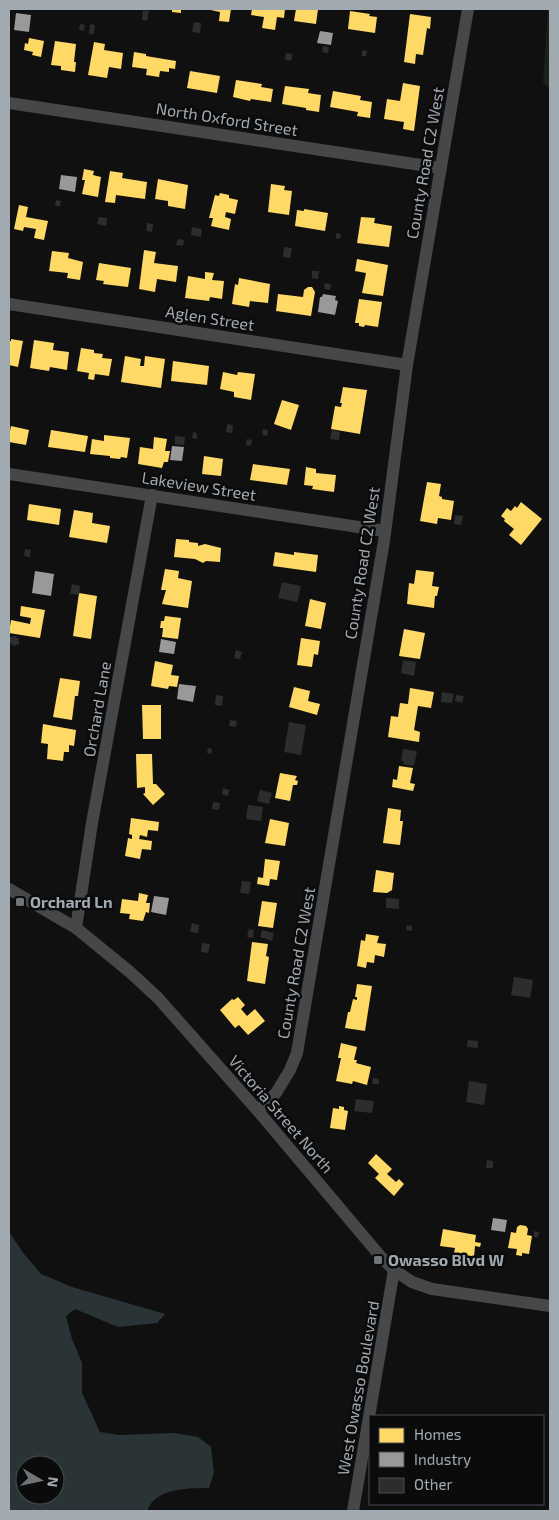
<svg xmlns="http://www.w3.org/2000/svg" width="559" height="1520" font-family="'Exo 2',sans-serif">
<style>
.green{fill:#1b201b}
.water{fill:#2a3436;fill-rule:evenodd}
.homes{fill:#ffd966}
.industry{fill:#999}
.building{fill:#2c2d2e}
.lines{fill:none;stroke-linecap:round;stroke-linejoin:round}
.minor{stroke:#454749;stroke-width:12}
.poi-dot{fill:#6f7479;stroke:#0b0b0c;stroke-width:2}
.labels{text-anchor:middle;stroke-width:5;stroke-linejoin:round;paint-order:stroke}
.street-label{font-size:16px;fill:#a2aab1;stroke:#0b0b0c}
.poi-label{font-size:16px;font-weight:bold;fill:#a2aab1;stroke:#0b0b0c;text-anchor:start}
</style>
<rect width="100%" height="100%" fill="#101011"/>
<!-- green -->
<polygon class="green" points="548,9 550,9 550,89 543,83"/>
<!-- water -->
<path class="water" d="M9,1232L24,1254L41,1274L72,1287L165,1314L157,1323L118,1327L75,1309L66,1316L72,1339L82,1363V1393L100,1432L119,1435L174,1433L198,1437L211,1447L214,1473L209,1488C188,1488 155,1488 147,1511H9ZM25,1465H55V1495H25Z"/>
<!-- homes -->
<g class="homes">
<polygon points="172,9 181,9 181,13 172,12"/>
<polygon points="206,9 231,9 229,22 219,21 220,12"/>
<polygon points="252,9 285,9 284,18 277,17 275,30 262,28 264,17 251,15"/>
<polygon points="296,9 318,9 316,24 294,21"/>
<polygon points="350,11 370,14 369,16 377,17 375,33 348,29"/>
<polygon points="410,14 431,17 430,29 427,28 423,55 416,54 415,64 404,62"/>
<polygon points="29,38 44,41 41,57 32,55 33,52 24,50 25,43 28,44"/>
<polygon points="55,41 76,44 74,62 76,62 75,72 61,70 61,66 51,65"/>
<polygon points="94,42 105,44 104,50 123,53 121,69 109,67 107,78 88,75"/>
<polygon points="134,52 146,54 146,56 176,61 175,69 169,68 169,72 160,71 159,77 146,75 147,69 132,67"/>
<polygon points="190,71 220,76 217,93 187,88"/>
<polygon points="236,80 262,84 261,87 273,89 271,102 251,99 250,101 233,97"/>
<polygon points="403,83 420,86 414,131 403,129 404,122 384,119 387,99 400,101"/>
<polygon points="285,86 309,89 308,93 321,95 319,112 306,110 306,108 282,104"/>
<polygon points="333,91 361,96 360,100 372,102 370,118 357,116 358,112 330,107"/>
<polygon points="84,169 94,171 93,175 101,177 98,197 82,194 85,180 82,180"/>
<polygon points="110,171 123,173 122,178 147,182 145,199 116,195 115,203 105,202"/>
<polygon points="158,179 188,185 185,209 168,206 168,201 155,199"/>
<polygon points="271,184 285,186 284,190 292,191 289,215 268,212"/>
<polygon points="220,193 229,195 229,198 238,200 235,214 226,212 225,217 231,219 229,230 211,226 213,218 209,218 215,195 219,196"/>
<polygon points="19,205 28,207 26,217 48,221 44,240 34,238 36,229 24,227 23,231 14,229"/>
<polygon points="304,209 328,213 325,231 295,226 297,210 304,211"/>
<polygon points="361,217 375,218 374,223 392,226 389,247 357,243"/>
<polygon points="144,250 156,252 154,263 178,266 176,282 157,279 155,292 139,289"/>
<polygon points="52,251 69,253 68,258 83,262 80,280 67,278 68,273 49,271"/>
<polygon points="357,259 388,265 383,296 362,293 366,273 355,271"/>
<polygon points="99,263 131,268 128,287 103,284 104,281 96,280"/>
<polygon points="205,272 214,273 212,280 224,281 222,299 210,297 209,301 185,298 188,276 205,279"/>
<polygon points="239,278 270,284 268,303 250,301 249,307 232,304 235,284 238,285"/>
<polygon points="308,287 312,287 315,292 311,316 276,311 278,294 303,297 304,290"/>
<polygon points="359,299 382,302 378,327 365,325 364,327 359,326 359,323 355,323"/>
<polygon points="11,339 23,341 18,367 9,365 9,341 11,341"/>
<polygon points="34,340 54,343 53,350 69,352 67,370 50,367 49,371 30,368"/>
<polygon points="81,348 94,350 94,353 103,354 102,358 112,359 109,376 95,374 94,380 88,379 89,373 77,371"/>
<polygon points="125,356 141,359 140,366 144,366 145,356 165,359 161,388 121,382"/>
<polygon points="173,361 209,366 207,385 171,381"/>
<polygon points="223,372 237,375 238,372 255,374 251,400 234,397 234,392 220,389"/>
<polygon points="343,387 367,390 360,434 331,429 335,406 341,407 342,403 340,403"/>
<polygon points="282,400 299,405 291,430 274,424"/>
<polygon points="11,426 29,430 26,445 9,442 9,430 10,431"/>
<polygon points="51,430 88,436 85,452 48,447"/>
<polygon points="104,435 130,438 127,458 121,457 120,459 110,458 110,456 90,454 92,439 104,441"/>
<polygon points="154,437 167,439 165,451 170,451 168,462 164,462 162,468 138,464 140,447 153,449"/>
<polygon points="204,456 223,459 221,476 202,474"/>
<polygon points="253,464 290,469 287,485 250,480"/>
<polygon points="306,467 316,469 316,473 336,475 334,492 312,489 313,486 304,485"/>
<polygon points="427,482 441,484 439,496 442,497 442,499 454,501 451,520 438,518 437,524 420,521"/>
<polygon points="521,502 542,519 521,545 509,535 514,529 504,521 505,519 501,516 507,508 511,511 515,506 517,508"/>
<polygon points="29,504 61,509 59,525 27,520"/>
<polygon points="74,510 93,513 92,523 110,526 107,543 69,537"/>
<polygon points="176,539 189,540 189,542 198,543 198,546 205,544 221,548 220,562 206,561 203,563 195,559 174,557"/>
<polygon points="275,552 294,555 294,552 318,555 316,572 273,566"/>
<polygon points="165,569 179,571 178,578 192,581 188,608 162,604 166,590 161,590"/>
<polygon points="416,570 434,572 432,586 439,587 437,596 435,596 434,608 407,604 409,583 414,584"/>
<polygon points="79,593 97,596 91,639 73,636"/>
<polygon points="310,599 326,603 321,629 305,626"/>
<polygon points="21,606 45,610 40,638 9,633 11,620 30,624 31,618 20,616"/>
<polygon points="165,616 181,618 178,639 162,637 163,628 160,628 161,621 164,621"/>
<polygon points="404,629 425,633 420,659 399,656"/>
<polygon points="301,638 320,641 318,655 314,654 312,667 297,665"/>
<polygon points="155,661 173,665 171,675 179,676 177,687 169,686 168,689 151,686"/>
<polygon points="60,678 80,681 78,696 75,696 72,720 53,717"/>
<polygon points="294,687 310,691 308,701 320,704 317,715 289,707"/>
<polygon points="410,688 434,692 431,708 418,706 414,730 420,732 419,742 388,737 391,716 398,717 400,703 408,704"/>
<polygon points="142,705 161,705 161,739 143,739"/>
<polygon points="43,724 76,730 74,746 69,745 69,752 64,752 63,761 47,759 48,744 41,743"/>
<polygon points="136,754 152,754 153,784 156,784 165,794 153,805 143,794 145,793 145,787 137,788"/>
<polygon points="399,766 413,768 410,783 415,784 413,791 392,787 393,779 397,780"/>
<polygon points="280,773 297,776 295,780 298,781 297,785 293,785 290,801 275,798"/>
<polygon points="388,808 401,810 400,821 403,821 400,845 383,843"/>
<polygon points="131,818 159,822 158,831 148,830 147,837 140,835 139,839 152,841 151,850 142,849 140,859 125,856 128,838 132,839 132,835 129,834"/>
<polygon points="270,819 289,823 285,846 265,843"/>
<polygon points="265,859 280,861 277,880 270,879 269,886 257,884 258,877 263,878"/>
<polygon points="376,870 394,873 392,890 387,893 373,892"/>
<polygon points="139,893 148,895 146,903 150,903 149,913 146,912 143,921 129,919 130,914 120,913 122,899 138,901"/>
<polygon points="262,901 277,903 273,928 258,926"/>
<polygon points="366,934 379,936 377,943 386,944 384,957 375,955 374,963 367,962 366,968 357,966 361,940 365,941"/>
<polygon points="252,942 268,944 266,956 269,957 265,984 247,981"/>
<polygon points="357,984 372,986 365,1031 345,1028 348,1012 350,1012 353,999 357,1000 357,997 355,997"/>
<polygon points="238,997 245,1005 241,1009 247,1016 255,1009 265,1021 248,1035 239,1025 235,1028 220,1010 232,999 234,1000"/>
<polygon points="341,1043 357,1047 354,1060 357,1060 356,1063 371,1067 367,1085 353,1081 352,1084 336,1081 341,1058 338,1058"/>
<polygon points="339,1106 344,1107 344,1110 348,1111 345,1130 330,1128 333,1108 339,1109"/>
<polygon points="376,1154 392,1169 387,1174 396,1182 399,1179 404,1184 394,1196 375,1178 379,1174 368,1163"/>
<polygon points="520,1225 526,1226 528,1229 527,1235 532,1236 529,1254 522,1253 522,1256 516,1255 517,1249 508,1248 511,1232 516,1233 517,1227"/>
<polygon points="443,1229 476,1235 475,1242 481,1243 480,1247 475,1246 474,1257 458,1254 454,1253 455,1248 440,1246"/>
</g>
<!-- industry -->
<g class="industry">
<polygon points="16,13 31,15 29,32 14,30"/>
<polygon points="320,31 333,33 331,45 317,43"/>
<polygon points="61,175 77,177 75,192 59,189"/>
<polygon points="323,294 336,296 335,300 338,301 335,315 318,312 320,297 322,297"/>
<polygon points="172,446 184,447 182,461 170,460"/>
<polygon points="35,571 54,574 51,596 32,593"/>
<polygon points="161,639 176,642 174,654 159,652"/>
<polygon points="179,684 196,686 193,702 177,699"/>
<polygon points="154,896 169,898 166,915 151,912"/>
<polygon points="493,1218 507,1220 505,1232 491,1230"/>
</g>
<!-- building -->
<g class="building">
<polygon points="143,10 149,11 147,21 142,20"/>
<polygon points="194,22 201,23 200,33 192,32"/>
<polygon points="80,24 85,25 84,31 79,30"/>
<polygon points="90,24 95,25 94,34 89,34"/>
<polygon points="323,46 329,47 328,53 322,52"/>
<polygon points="362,50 367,51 366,56 362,56"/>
<polygon points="286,53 293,54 291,61 285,60"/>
<polygon points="56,200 61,201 60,206 55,206"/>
<polygon points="99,217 107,218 106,226 97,224"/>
<polygon points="147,223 153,224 152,232 146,231"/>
<polygon points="192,227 202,229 201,237 191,235"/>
<polygon points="336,233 341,234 340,239 336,238"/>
<polygon points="178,239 184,240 183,246 176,245"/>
<polygon points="284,247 292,248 290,258 283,257"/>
<polygon points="312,271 319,271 318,279 312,278"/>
<polygon points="325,283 331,284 330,290 324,289"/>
<polygon points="227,424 233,425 232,433 226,432"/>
<polygon points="263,429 268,430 267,436 262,435"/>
<polygon points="332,430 340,432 339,440 330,439"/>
<polygon points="193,432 197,433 197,439 192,438"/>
<polygon points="175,436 185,437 184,445 175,444"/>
<polygon points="247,439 252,440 251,446 246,445"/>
<polygon points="455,515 463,516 461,525 454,524"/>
<polygon points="25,549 31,550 30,557 24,556"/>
<polygon points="282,582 301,586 297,602 278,598"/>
<polygon points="72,584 80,586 79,595 70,594"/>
<polygon points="15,636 19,639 19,644 14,646 10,643 10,637"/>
<polygon points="236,650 242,652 240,659 234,658"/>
<polygon points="403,660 416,662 414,676 401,673"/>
<polygon points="442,692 454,694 452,703 441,702"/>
<polygon points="216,695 223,696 222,706 215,705"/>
<polygon points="456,695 464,696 462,703 455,701"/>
<polygon points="230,720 237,721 236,727 229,726"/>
<polygon points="289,722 306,725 301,755 284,752"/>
<polygon points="208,748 212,749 211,754 207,753"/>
<polygon points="403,749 417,751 414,766 403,764 404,761 401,761"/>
<polygon points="223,788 229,790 228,796 222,794"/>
<polygon points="260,790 272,793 269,804 257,801"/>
<polygon points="213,802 220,803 219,810 212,809"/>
<polygon points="248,805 263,807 261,821 246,819"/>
<polygon points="242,881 251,882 249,894 240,893"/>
<polygon points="386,898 399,899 399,909 386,908"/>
<polygon points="192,923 199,925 198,933 190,932"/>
<polygon points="407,925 412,926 412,931 406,930"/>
<polygon points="249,929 254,930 253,938 247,937"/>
<polygon points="262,930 274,933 272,941 260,937"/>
<polygon points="202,943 210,944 208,953 201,952"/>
<polygon points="514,977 533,980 530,998 511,995"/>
<polygon points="468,1040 478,1041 478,1048 467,1047"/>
<polygon points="373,1078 379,1079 379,1084 372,1084"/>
<polygon points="469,1081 487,1084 484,1105 466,1102"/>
<polygon points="356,1099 374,1101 372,1113 354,1111"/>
<polygon points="487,1160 493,1161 493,1168 486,1168"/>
<polygon points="534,1231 539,1232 538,1237 534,1237"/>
</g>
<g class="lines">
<!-- minor -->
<g class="minor">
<polyline points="9,103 441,168"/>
<polyline points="9,304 407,365"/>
<polyline points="9,474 385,531"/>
<polyline points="9,889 76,928 130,972 158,998 258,1111 381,1257 394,1270 412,1282 432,1289 550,1306"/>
<polyline points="76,928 92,823 152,495"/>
<polyline points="258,1111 276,1093 290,1070 297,1053 384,541 407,365 468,9"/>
<polyline points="353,1511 394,1270"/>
</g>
</g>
<!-- markers -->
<g class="poi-dot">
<rect x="15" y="897" width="10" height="10" rx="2.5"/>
<rect x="373" y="1255" width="10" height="10" rx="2.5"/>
</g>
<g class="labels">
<!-- street labels -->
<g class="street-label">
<text transform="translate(227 119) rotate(9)" y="6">North Oxford Street</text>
<text transform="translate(425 163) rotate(-80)" y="6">County Road C2 West</text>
<text transform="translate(210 318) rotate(9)" y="6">Aglen Street</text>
<text transform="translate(199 486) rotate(9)" y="6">Lakeview Street</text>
<text transform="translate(362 563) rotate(-81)" y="6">County Road C2 West</text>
<text transform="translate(97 709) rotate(-80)" y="6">Orchard Lane</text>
<text transform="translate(296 963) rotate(-80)" y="6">County Road C2 West</text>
<text transform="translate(281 1114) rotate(49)" y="6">Victoria Street North</text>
<text transform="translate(358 1388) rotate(-80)" y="6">West Owasso Boulevard</text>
</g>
<!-- poi labels -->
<g class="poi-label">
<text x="30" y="908">Orchard Ln</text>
<text x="388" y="1266">Owasso Blvd W</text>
</g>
</g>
<!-- border -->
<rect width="559" height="1520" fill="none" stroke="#a2aab1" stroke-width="20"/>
<!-- legend -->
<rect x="369" y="1415" width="175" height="90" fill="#0b0b0c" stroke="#474b4e"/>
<rect x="379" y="1428" width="25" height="15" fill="#ffd966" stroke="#474b4e"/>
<text x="414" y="1440" font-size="15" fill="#a2aab1">Homes</text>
<rect x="379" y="1452" width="25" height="15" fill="#999999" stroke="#474b4e"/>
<text x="414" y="1465" font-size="15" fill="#a2aab1">Industry</text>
<rect x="379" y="1478" width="25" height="15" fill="#2c2d2e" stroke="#474b4e"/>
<text x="414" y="1490" font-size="15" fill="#a2aab1">Other</text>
<!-- north arrow -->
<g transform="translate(40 1480) rotate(99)"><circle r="24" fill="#0b0b0c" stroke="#474b4e"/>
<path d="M0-4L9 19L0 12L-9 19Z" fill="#6f7479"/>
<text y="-8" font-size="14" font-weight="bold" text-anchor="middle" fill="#a2aab1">N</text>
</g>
</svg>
